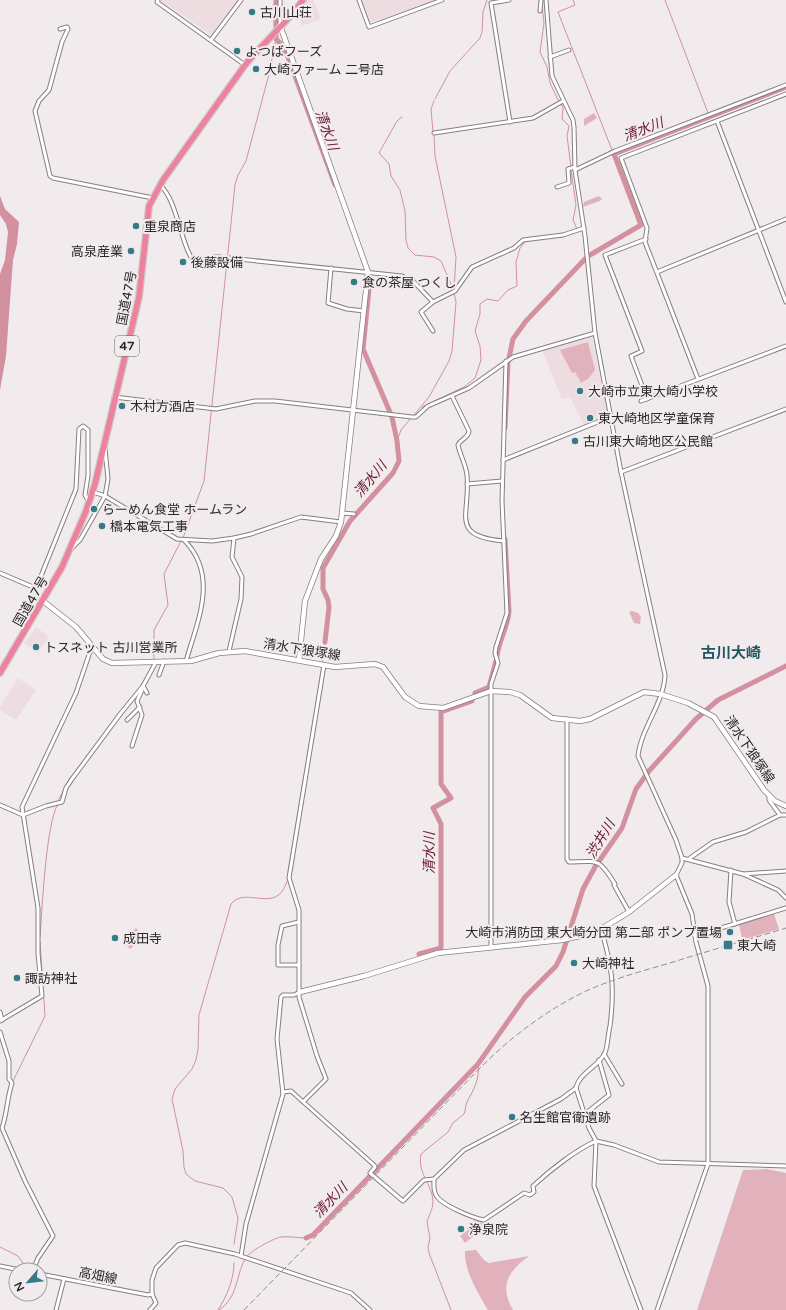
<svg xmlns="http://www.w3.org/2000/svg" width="786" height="1310" font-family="'Varela Round','Noto Sans JP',sans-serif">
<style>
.built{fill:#eddde0}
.green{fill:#e2b2bc}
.water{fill:#d3909f}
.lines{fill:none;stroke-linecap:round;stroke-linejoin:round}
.stream{stroke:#d3909f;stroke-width:1}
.river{stroke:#d3909f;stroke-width:5}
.street-casing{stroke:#857f80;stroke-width:5}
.secondary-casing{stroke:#857f80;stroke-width:6}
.highway-casing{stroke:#cccbcb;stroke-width:8}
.street{stroke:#fff;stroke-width:3}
.secondary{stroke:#fff;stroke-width:4.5}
.highway{stroke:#ee819d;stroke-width:5.5}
.rail{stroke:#918c8e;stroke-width:1;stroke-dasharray:6 3;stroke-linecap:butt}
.poi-dot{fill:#367a89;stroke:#f2ebed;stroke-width:1.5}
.labels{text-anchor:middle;stroke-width:4;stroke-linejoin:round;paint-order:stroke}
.shield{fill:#f2ebed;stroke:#666263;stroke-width:1}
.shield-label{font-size:12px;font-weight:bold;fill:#2a2728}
.poi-label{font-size:13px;fill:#2a2728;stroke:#f2ebed;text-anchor:start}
.street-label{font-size:13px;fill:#2a2728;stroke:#f2ebed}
.water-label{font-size:14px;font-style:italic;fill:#6a1b35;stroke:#f2ebed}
.quarter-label{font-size:15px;font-weight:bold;fill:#215864;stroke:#f2ebed}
</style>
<rect width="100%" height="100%" fill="#f2ebed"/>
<!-- built -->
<g class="built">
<polygon points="161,0 239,0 213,37"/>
<polygon points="308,0 313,0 321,19 302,26 298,16"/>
<polygon points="361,0 435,0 370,23"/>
<polygon points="592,337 608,415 585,427 570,397 562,399 542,350"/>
<polygon points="36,627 49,637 38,653 24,643"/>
<polygon points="18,678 36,690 16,720 0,710 0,706"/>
</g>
<!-- green -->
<g class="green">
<polygon points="594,113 597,118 584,126 584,119"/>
<polygon points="599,196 602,199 600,201 583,207 584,202"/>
<polygon points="588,342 595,370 588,379 581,383 575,372 572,373 560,350"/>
<polygon points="632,611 638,613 641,617 640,624 634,623 629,612"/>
<polygon points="774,914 779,929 745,939 742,938 739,925"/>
<polygon points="136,928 141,934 136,944 130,949 126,944 131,940 128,936"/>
<polygon points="767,1169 786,1173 786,1310 697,1310 743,1170"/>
<polygon points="475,1220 485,1222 488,1225 465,1243 460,1236 468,1230 467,1227"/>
<path d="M476,1250L484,1260L489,1263L529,1256C508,1271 499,1286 513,1310H488C478,1293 464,1271 465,1251Z"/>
</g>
<!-- water -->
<polygon class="water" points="0,196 5,209 19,222 17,244 13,260 6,356 0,390 0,274 5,260 8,232 6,224 0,215"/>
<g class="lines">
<!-- stream -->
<g class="stream">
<polyline points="573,0 575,5 558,12 612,150"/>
<polyline points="665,0 708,113"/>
<polyline points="542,6 544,23 540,52 547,67 550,83 559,102"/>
<polyline points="435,99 450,71 480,38 482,32 483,12 487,0"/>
<polyline points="561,104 563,108 562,119 569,126 567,136 571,167"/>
<polyline points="402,117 397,121 379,153 389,164 391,176 400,190 405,211 406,240 408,248 415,255 434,257 441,261 451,284"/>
<polyline points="433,132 431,109 434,101"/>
<polyline points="434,135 435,156 456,257 454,288"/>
<polyline points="571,170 576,205 573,220 577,229"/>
<polyline points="539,239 563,237 577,232"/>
<polyline points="422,407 464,387 475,378 481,360 480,346 475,331 480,314 480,304 487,299 498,301 508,290 517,286 516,262 520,248 526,241"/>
<polyline points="413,416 429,397 449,361 452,351 456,302 454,293"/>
<polyline points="397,441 401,430 411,418"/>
<polyline points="183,538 204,481 235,185 238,175 246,161 269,74 276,39"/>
<polyline points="154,659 154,630 168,605 164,574 181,541"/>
<polyline points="322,664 325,642"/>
<polyline points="58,801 70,778 144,682"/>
<polyline points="288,872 322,667"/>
<path d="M40,937C42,911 46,822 58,804"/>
<polyline points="13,1081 45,1016 40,941"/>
<polyline points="7,1098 10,1086"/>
<polyline points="0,1128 3,1121"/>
<path d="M234,1244L238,1218L232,1197L223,1188L195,1181L186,1174L184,1167L183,1151L172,1099L175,1089L192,1069L196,1060L198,1049L199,1015L231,904C246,885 277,916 287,881"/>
<polyline points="0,1247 18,1256 28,1270"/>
<path d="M218,1310C227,1296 234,1279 234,1263"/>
<path d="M219,1310C238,1298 236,1275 245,1259C248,1252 274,1238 281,1237C289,1236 298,1238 306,1238"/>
<path d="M451,1310L429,1253L428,1247L430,1238L427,1222C429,1214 433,1210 433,1201C432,1184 417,1173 421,1154L448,1132L453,1123L464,1114C466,1110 465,1106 467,1102C474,1089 480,1079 478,1064"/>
</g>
<!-- river -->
<g class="river">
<polyline points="276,0 276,39 280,43 288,57 335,185"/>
<polyline points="590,255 641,225 614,154 786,87"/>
<polyline points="509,358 513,339 526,321 586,258"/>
<polyline points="505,428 508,362"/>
<polyline points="325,642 329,607 328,600 323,589 323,568 350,521 393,473 399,461 397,441 392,417 363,349 370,279"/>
<path d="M497,656C499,640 508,627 509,611L505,539"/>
<polyline points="475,693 489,687 496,661"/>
<polyline points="419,954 441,948 441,824 433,808 451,798 441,784 441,712 472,701"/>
<polyline points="373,1173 478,1064 525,997 556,966 563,952 583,889 595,867 622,828 636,789 649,771 696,719 718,700 786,666"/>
<polyline points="306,1238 313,1235 370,1176"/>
</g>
<!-- street casing -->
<g class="street-casing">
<g id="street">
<polyline points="158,0 157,2 245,65"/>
<polyline points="280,0 280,26"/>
<polyline points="359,0 369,27 442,0"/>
<polyline points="509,0 491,3 510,122"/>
<path d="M546,0L552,76L573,120L574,127L575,170L585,236L595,333L621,472L665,675C664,703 641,728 638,756L676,840L682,858V863L676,875L692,914L696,942L708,986V1164L657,1310"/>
<polyline points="540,11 541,0"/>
<polyline points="60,29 67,27 68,29 62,42 49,90 39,101 35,111 50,176 53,178 153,198"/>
<polyline points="211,40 241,0"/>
<polyline points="550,57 569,50"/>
<polyline points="717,121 786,302"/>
<polyline points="434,133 533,118 563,101"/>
<polyline points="575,170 615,151 786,85"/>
<path d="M160,185C179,202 180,249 198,267L214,257H219L402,276L413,281L433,302L455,291L472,267L514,248L523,240L563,235L584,228"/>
<polyline points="557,187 569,183 568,169 575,167"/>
<polyline points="646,239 605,255 642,351 631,356 647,399"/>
<polyline points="331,268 328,303 347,309 364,311"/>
<polyline points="657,272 786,219"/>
<polyline points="433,331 421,312 433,302"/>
<polyline points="698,379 645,242 647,228 621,158 786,94"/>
<path d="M452,396L469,431C468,439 460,439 458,445C460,455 466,465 467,475C471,515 448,536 504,541"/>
<polyline points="114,397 216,409 255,401 275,401 412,417 416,417 428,406 469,388 513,357 595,333"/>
<polyline points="641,401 786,346"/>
<polyline points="503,460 610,417"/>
<polyline points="621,472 786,409"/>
<polyline points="467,484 502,481"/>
<polyline points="93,492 105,496 177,539 212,541 234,538 251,534 301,517 341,522"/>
<polyline points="342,513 354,514"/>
<path d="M184,540C219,575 198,620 186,661"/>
<polyline points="71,549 80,540 105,496 108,479 105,449"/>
<polyline points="0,573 33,587 37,586 76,489 79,429 83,426 88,430 88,476 85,495 89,502"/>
<polyline points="229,651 241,599 242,577 232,557 234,538"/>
<polyline points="159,675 164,661"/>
<polyline points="143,686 147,693"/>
<path d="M567,719V859L569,862C600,861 598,858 615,884L614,885L629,912"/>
<polyline points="127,720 140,707"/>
<polyline points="132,746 142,715 137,701 143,688"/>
<polyline points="0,805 23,815 46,806 62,802 66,788 72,779 121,713 143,686 156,662"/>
<polyline points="780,815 786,815"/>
<polyline points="682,858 743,874 778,890 786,898"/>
<polyline points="690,858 713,842 746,832 780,815 769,800 769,796"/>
<polyline points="731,870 729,902 735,924"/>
<polyline points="743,874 786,871"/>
<polyline points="299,922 282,926 278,945 278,965 299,965"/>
<path d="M601,929C612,965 615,988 610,1026C608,1034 608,1045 605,1053C599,1066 579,1073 576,1088L589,1128L596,1141L614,1145L659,1162L786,1166"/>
<polyline points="695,936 786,908"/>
<polyline points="491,946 491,684 498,663 495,653 496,647 507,613 502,501 506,361"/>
<polyline points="0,1012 2,1020"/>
<polyline points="0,1021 42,996 38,953 38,908 22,807 76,693 92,646"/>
<path d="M0,1032L9,1061V1079L12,1083C7,1098 7,1114 2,1128L25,1181L53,1236L38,1258L33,1270"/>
<polyline points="604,1054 622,1084"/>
<polyline points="283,1092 291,1091 374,1165 375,1167 370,1173 403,1201 424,1180 434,1179 464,1150 561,1099 576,1088"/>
<polyline points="304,1101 326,1079 317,1056 299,997 299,910 289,878 324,665"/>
<polyline points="585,1114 609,1095 599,1060"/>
<path d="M434,1179C434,1184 433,1190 436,1195C441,1205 473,1218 484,1220L524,1193L530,1195L534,1192L533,1186C549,1171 577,1149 596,1141L594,1186L641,1310"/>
<polyline points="241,1256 246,1224 283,1094 277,1039 281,997 283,995 294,995 300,992"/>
<polyline points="0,1266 20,1270"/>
<polyline points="40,1274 148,1295 152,1294"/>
<polyline points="56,1310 64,1279"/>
<polyline points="150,1310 156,1303 152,1294 152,1280 156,1268 178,1245 185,1243 235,1254 351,1293 370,1310"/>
</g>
</g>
<!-- secondary casing -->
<g class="secondary-casing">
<g id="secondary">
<polyline points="281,28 368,272 341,522 336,536 321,559 305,601 299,660"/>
<polyline points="43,601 76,627 103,659 112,663 191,661 219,653 245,651 335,667 375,664 383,667 405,697 419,706 443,708 491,691 510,692 520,695 552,718 580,721 590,719 644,692 660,694 688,703 714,717 764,790 775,801 786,806"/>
<polyline points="300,992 364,976 438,953 562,940 589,934 601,929 629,912 676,875"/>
</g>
</g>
<!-- highway casing -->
<g class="highway-casing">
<path id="highway" d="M0,673L62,567L86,511L95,484L139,297L149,206L163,180L245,65C264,42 286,24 303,0"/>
</g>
<!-- street -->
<use href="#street" class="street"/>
<!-- secondary -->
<use href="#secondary" class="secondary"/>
<!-- highway -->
<use href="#highway" class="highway"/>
<!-- rail -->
<path class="rail" d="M244,1310L481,1067C512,1036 547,1010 586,991C613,979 642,971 670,963C708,951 747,940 786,928"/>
</g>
<!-- markers -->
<g class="poi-dot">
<circle cx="252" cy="12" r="4"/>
<circle cx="237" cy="51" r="4"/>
<circle cx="256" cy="69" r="4"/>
<circle cx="136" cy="226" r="4"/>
<circle cx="131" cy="251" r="4"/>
<circle cx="183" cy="262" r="4"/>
<circle cx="354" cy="282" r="4"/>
<circle cx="580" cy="391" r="4"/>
<circle cx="122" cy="406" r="4"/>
<circle cx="590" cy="418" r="4"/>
<circle cx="575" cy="441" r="4"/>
<circle cx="94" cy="509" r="4"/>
<circle cx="102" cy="526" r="4"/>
<circle cx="36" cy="647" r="4"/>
<circle cx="730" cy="932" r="4"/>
<circle cx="115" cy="938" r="4"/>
<rect x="723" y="940" width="10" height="10" rx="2"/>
<circle cx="574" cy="963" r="4"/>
<circle cx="17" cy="978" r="4"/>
<circle cx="512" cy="1117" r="4"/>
<circle cx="461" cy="1229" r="4"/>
</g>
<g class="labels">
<!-- shield labels -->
<rect class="shield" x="115" y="336" width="24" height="20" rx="3"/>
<g class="shield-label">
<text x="127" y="350">47</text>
</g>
<!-- poi labels -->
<g class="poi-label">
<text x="260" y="17">古川山荘</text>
<text x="245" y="56">よつばフーズ</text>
<text x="264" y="74">大崎ファーム 二号店</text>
<text x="144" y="231">重泉商店</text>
<text x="123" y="256" text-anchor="end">高泉産業</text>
<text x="191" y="267">後藤設備</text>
<text x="362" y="287">食の茶屋 つくし</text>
<text x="588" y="396">大崎市立東大崎小学校</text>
<text x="130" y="411">木村方酒店</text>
<text x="598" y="423">東大崎地区学童保育</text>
<text x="583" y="446">古川東大崎地区公民館</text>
<text x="102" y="514">らーめん食堂 ホームラン</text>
<text x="110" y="531">橋本電気工事</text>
<text x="44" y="652">トスネット 古川営業所</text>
<text x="722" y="937" text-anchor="end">大崎市消防団 東大崎分団 第二部 ポンプ置場</text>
<text x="123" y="943">成田寺</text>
<text x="737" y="950">東大崎</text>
<text x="582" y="968">大崎神社</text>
<text x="25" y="983">諏訪神社</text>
<text x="520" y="1122">名生館官衛遺跡</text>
<text x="469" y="1234">浄泉院</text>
</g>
<!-- street labels -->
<g class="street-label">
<text transform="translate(126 298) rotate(-79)" y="5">国道47号</text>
<text transform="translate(30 601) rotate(-60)" y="5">国道47号</text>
<text transform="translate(302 649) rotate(9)" y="5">清水下狼塚線</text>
<text transform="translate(750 749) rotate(56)" y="5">清水下狼塚線</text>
<text transform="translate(98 1275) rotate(11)" y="5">高畑線</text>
</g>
<!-- water labels -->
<g class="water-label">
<text transform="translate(643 129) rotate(-21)" y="5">清水川</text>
<text transform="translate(327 130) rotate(70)" y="5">清水川</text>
<text transform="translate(370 479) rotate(-50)" y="5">清水川</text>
<text transform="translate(600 839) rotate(-59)" y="5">渋井川</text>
<text transform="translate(429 853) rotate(-90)" y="5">清水川</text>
<text transform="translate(330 1200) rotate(-46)" y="5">清水川</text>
</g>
<!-- quarter labels -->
<g class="quarter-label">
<text x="731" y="658">古川大崎</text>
</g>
</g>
<!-- north arrow -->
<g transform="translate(28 1282) rotate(242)"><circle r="19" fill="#f2ebed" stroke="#a29d9e"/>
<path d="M0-3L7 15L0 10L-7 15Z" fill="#367a89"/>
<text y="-6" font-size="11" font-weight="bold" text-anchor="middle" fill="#2a2728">N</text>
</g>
</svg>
